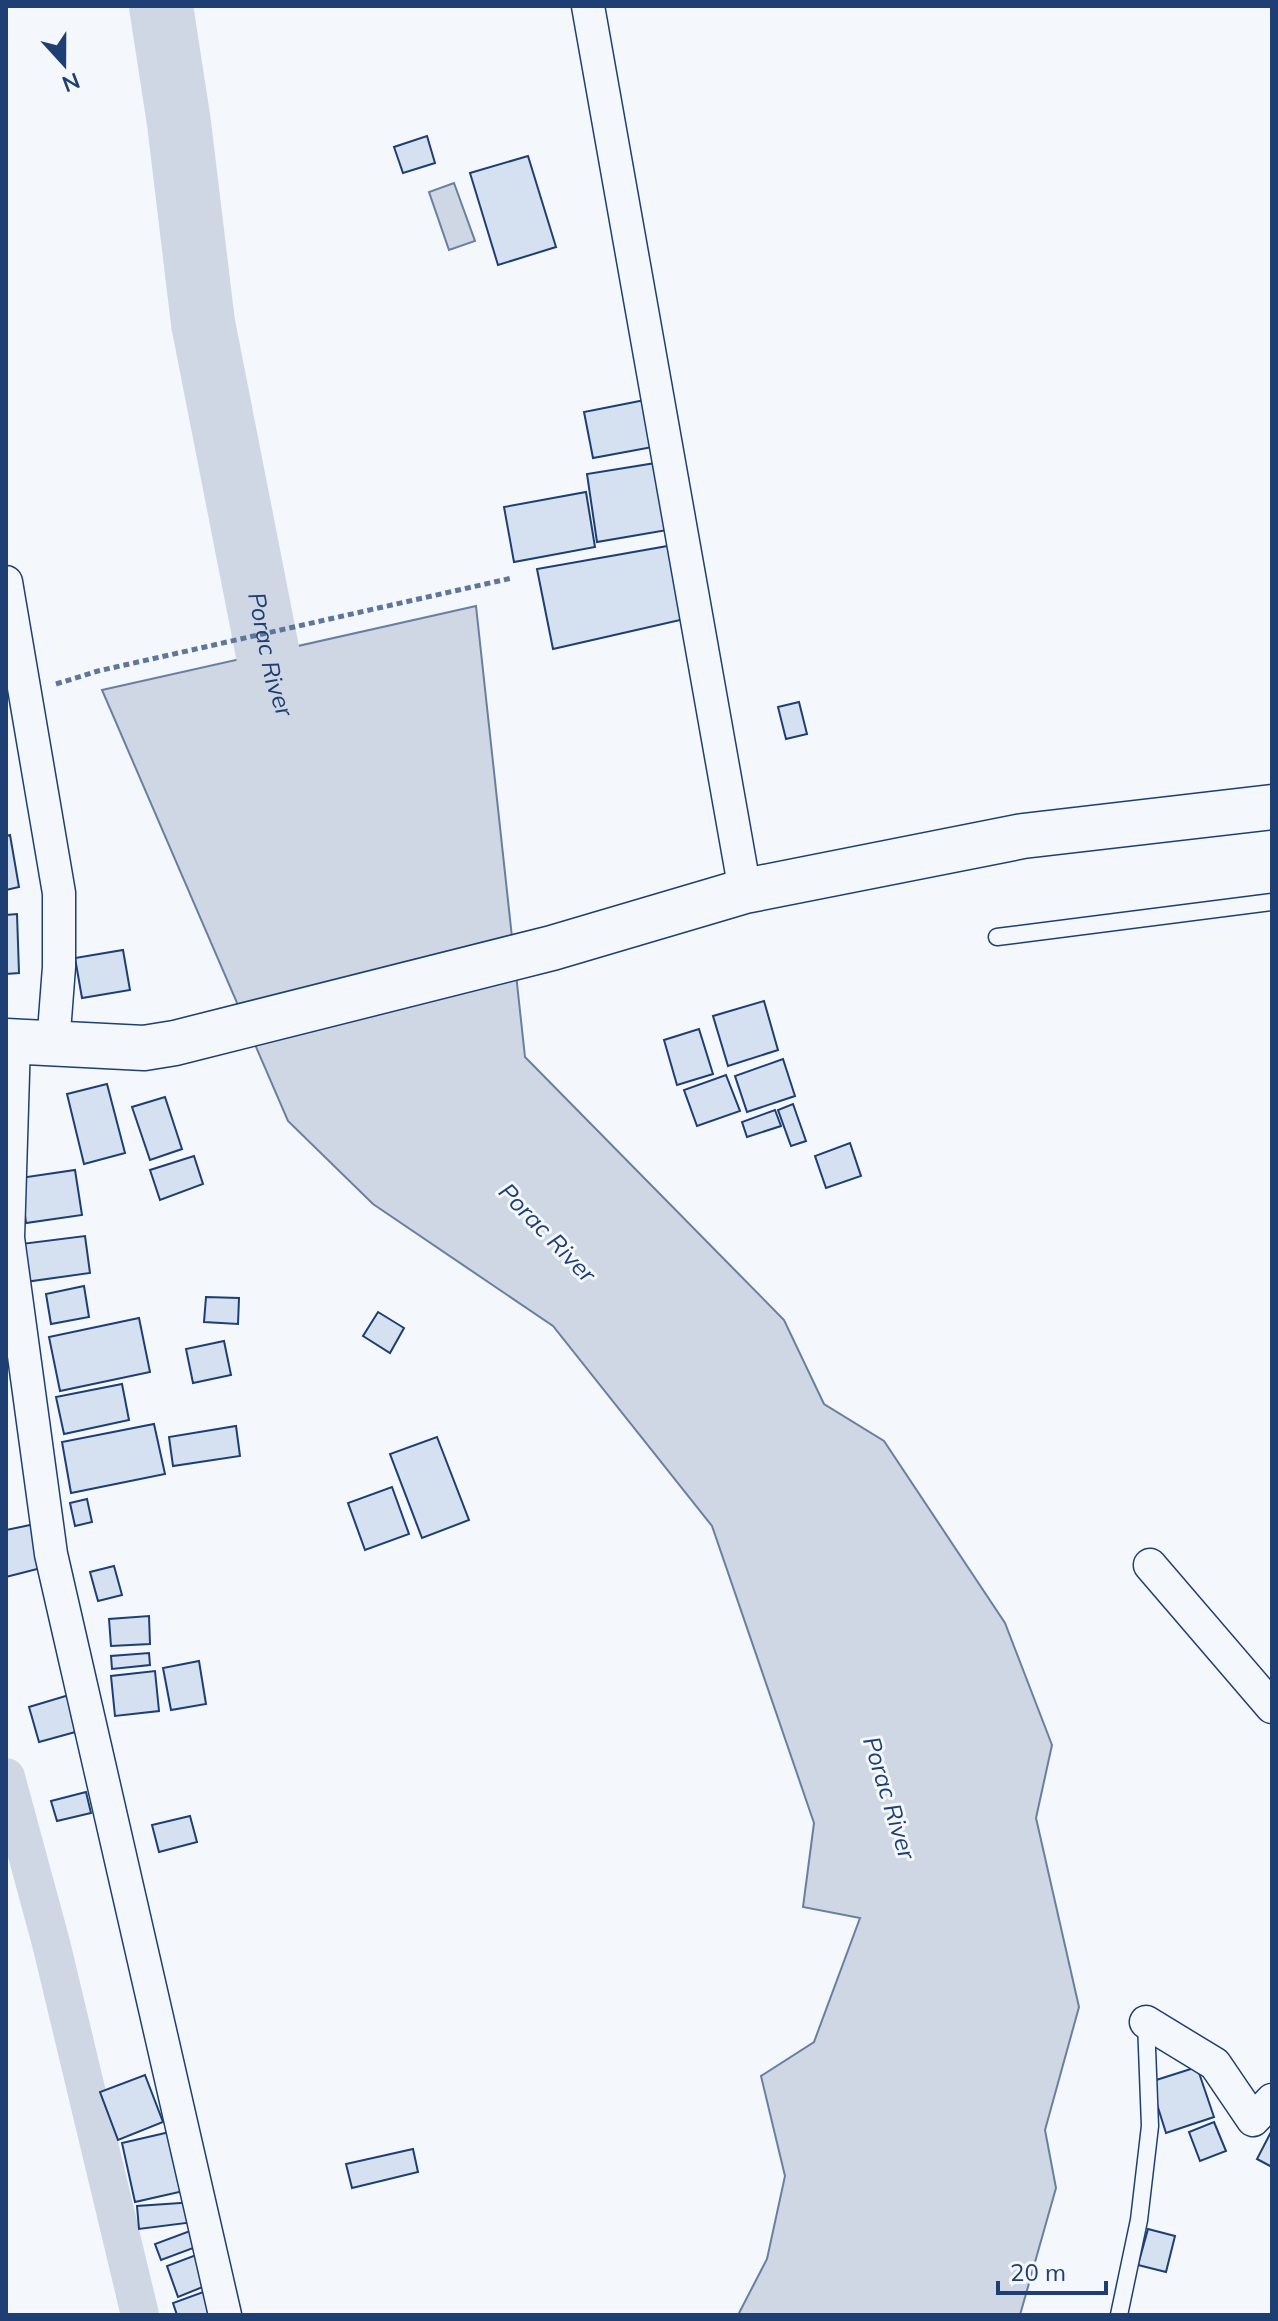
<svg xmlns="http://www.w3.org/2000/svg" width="1278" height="2321" font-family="Mulish,sans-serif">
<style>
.water{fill:#cfd7e4;stroke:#687fa3;stroke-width:2}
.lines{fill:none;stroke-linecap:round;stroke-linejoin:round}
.canal{stroke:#cfd7e4;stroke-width:38}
.river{stroke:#cfd7e4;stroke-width:64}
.building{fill:#d5e0f0;stroke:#1d3f73;stroke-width:2}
.lane-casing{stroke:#1d3f73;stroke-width:19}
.street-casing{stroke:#1d3f73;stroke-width:35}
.secondary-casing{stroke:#1d3f73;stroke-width:47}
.path{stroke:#5e769c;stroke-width:5;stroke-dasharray:6 4;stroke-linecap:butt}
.lane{stroke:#f4f7fb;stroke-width:16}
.street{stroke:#f4f7fb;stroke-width:32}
.secondary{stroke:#f4f7fb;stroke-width:44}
.labels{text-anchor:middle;stroke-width:6;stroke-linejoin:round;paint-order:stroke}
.water-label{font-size:24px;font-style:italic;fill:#1d3f73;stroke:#f4f7fb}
</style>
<rect width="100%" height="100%" fill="#f4f7fb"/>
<!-- water -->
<g class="water">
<polygon points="454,183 475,241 449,250 429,192"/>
<polygon points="476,606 525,1057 784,1320 824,1404 884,1441 1005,1623 1052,1745 1036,1818 1079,2007 1045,2130 1056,2188 1020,2315 738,2315 767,2259 785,2176 761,2076 814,2042 860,1918 803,1907 814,1823 712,1526 553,1326 373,1204 288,1121 102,690"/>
</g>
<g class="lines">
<!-- canal -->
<polyline class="canal" points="6,1777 51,1943 140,2315"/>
<!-- river -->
<path class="river" id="s1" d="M161,6L179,123L203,323L273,680L292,735"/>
</g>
<!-- building -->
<g class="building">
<polygon points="427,136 435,163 403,173 394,147"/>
<polygon points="528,156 556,247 498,265 470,173"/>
<polygon points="650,399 658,446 593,458 584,412"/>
<polygon points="668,461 679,528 597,542 587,474"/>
<polygon points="586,492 595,547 514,562 504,507"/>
<polygon points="679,544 689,618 553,649 537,569"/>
<polygon points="799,702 807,734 786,739 778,707"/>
<polygon points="10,835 19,887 6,890 6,836"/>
<polygon points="17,914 19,973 6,974 6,915"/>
<polygon points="123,950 130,990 82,998 75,958"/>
<polygon points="764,1001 778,1050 728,1066 713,1016"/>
<polygon points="699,1029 713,1074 677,1085 664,1040"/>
<polygon points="783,1059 795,1096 747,1112 735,1076"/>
<polygon points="726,1075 740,1111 697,1126 684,1090"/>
<polygon points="107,1084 125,1153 84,1164 67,1094"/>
<polygon points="165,1097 182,1149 150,1160 132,1107"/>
<polygon points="793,1104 806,1141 791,1146 778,1110"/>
<polygon points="775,1110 781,1126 747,1137 742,1122"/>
<polygon points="850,1143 861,1176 826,1188 815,1156"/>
<polygon points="194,1156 203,1184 160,1200 150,1170"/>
<polygon points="75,1170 82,1215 26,1223 20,1178"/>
<polygon points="85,1236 90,1273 25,1282 21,1244"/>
<polygon points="84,1286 89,1317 51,1324 46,1294"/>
<polygon points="206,1297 239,1298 238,1324 204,1322"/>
<polygon points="378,1312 404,1328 390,1353 363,1336"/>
<polygon points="139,1318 150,1372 60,1391 49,1337"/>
<polygon points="224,1341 231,1375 193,1383 186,1349"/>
<polygon points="122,1384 129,1420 64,1434 56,1397"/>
<polygon points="154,1424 165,1474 71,1493 62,1442"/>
<polygon points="236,1426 240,1456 173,1466 169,1437"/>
<polygon points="437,1437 469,1520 422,1538 390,1454"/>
<polygon points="392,1487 409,1534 365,1550 348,1503"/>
<polygon points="87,1499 92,1522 75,1526 70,1503"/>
<polygon points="35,1524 45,1567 6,1577 6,1530"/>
<polygon points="114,1566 122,1595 98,1601 90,1572"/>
<polygon points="149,1616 150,1644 111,1646 109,1619"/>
<polygon points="149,1653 150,1665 112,1669 111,1656"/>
<polygon points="199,1661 206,1704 171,1710 163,1668"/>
<polygon points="155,1671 159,1711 115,1716 111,1676"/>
<polygon points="69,1695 79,1731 39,1742 29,1707"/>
<polygon points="86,1792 91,1813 57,1821 51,1801"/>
<polygon points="190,1816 197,1842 159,1852 152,1825"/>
<polygon points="1197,2067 1214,2117 1166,2133 1150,2082"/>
<polygon points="145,2075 163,2122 118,2140 100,2092"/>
<polygon points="1214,2122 1226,2151 1200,2161 1189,2132"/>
<polygon points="1272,2130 1272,2167 1257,2159"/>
<polygon points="174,2131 188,2190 135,2202 122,2143"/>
<polygon points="413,2149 418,2172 352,2188 346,2164"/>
<polygon points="195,2202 202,2221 139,2229 137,2206"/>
<polygon points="198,2228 204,2244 161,2260 155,2244"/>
<polygon points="1148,2229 1175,2236 1166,2272 1138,2265"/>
<polygon points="204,2252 215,2282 178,2297 167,2266"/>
<polygon points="206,2291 215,2315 177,2315 173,2303"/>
</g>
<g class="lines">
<!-- lane casing -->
<g class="lane-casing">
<g id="lane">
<polyline points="997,937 1272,902"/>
<polyline points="1119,2315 1139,2220 1150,2126 1146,2022"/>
</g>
</g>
<!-- street casing -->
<g class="street-casing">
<g id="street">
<polyline points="588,6 745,891"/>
<polyline points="6,582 59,893 59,967 53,1045"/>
<polyline points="14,1041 8,1238 51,1554 225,2315"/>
<polyline points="1150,1565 1272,1707"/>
<polyline points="1146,2022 1215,2064 1253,2120 1272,2100"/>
</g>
</g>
<!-- secondary casing -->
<g class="secondary-casing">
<polyline id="secondary" points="6,1041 144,1048 175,1043 552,948 745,891 1023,836 1272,807"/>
</g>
<!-- path -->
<polyline class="path" points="56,684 98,671 512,578"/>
<!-- lane -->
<use href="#lane" class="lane"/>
<!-- street -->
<use href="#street" class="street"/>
<!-- secondary -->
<use href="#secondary" class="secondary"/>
</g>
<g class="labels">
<!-- water labels -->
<g class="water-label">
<text dy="8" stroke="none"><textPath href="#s1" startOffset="658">Porac River</textPath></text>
<text transform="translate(547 1233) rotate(46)" y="8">Porac River</text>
<text transform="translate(889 1798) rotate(73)" y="8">Porac River</text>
</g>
</g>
<!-- border -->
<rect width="1278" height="2321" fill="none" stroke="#1d3f73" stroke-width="16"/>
<!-- north arrow -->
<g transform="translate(64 64) rotate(159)" stroke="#f4f7fb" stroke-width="6" paint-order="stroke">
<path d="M0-6L14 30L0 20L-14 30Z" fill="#1d3f73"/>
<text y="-12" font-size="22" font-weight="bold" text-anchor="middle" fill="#1d3f73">N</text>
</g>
<!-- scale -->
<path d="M998 2281v12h108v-12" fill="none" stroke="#1d3f73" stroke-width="4"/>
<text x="1010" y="2281" font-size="24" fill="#1d3f73" stroke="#f4f7fb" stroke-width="6" paint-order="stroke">20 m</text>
</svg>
